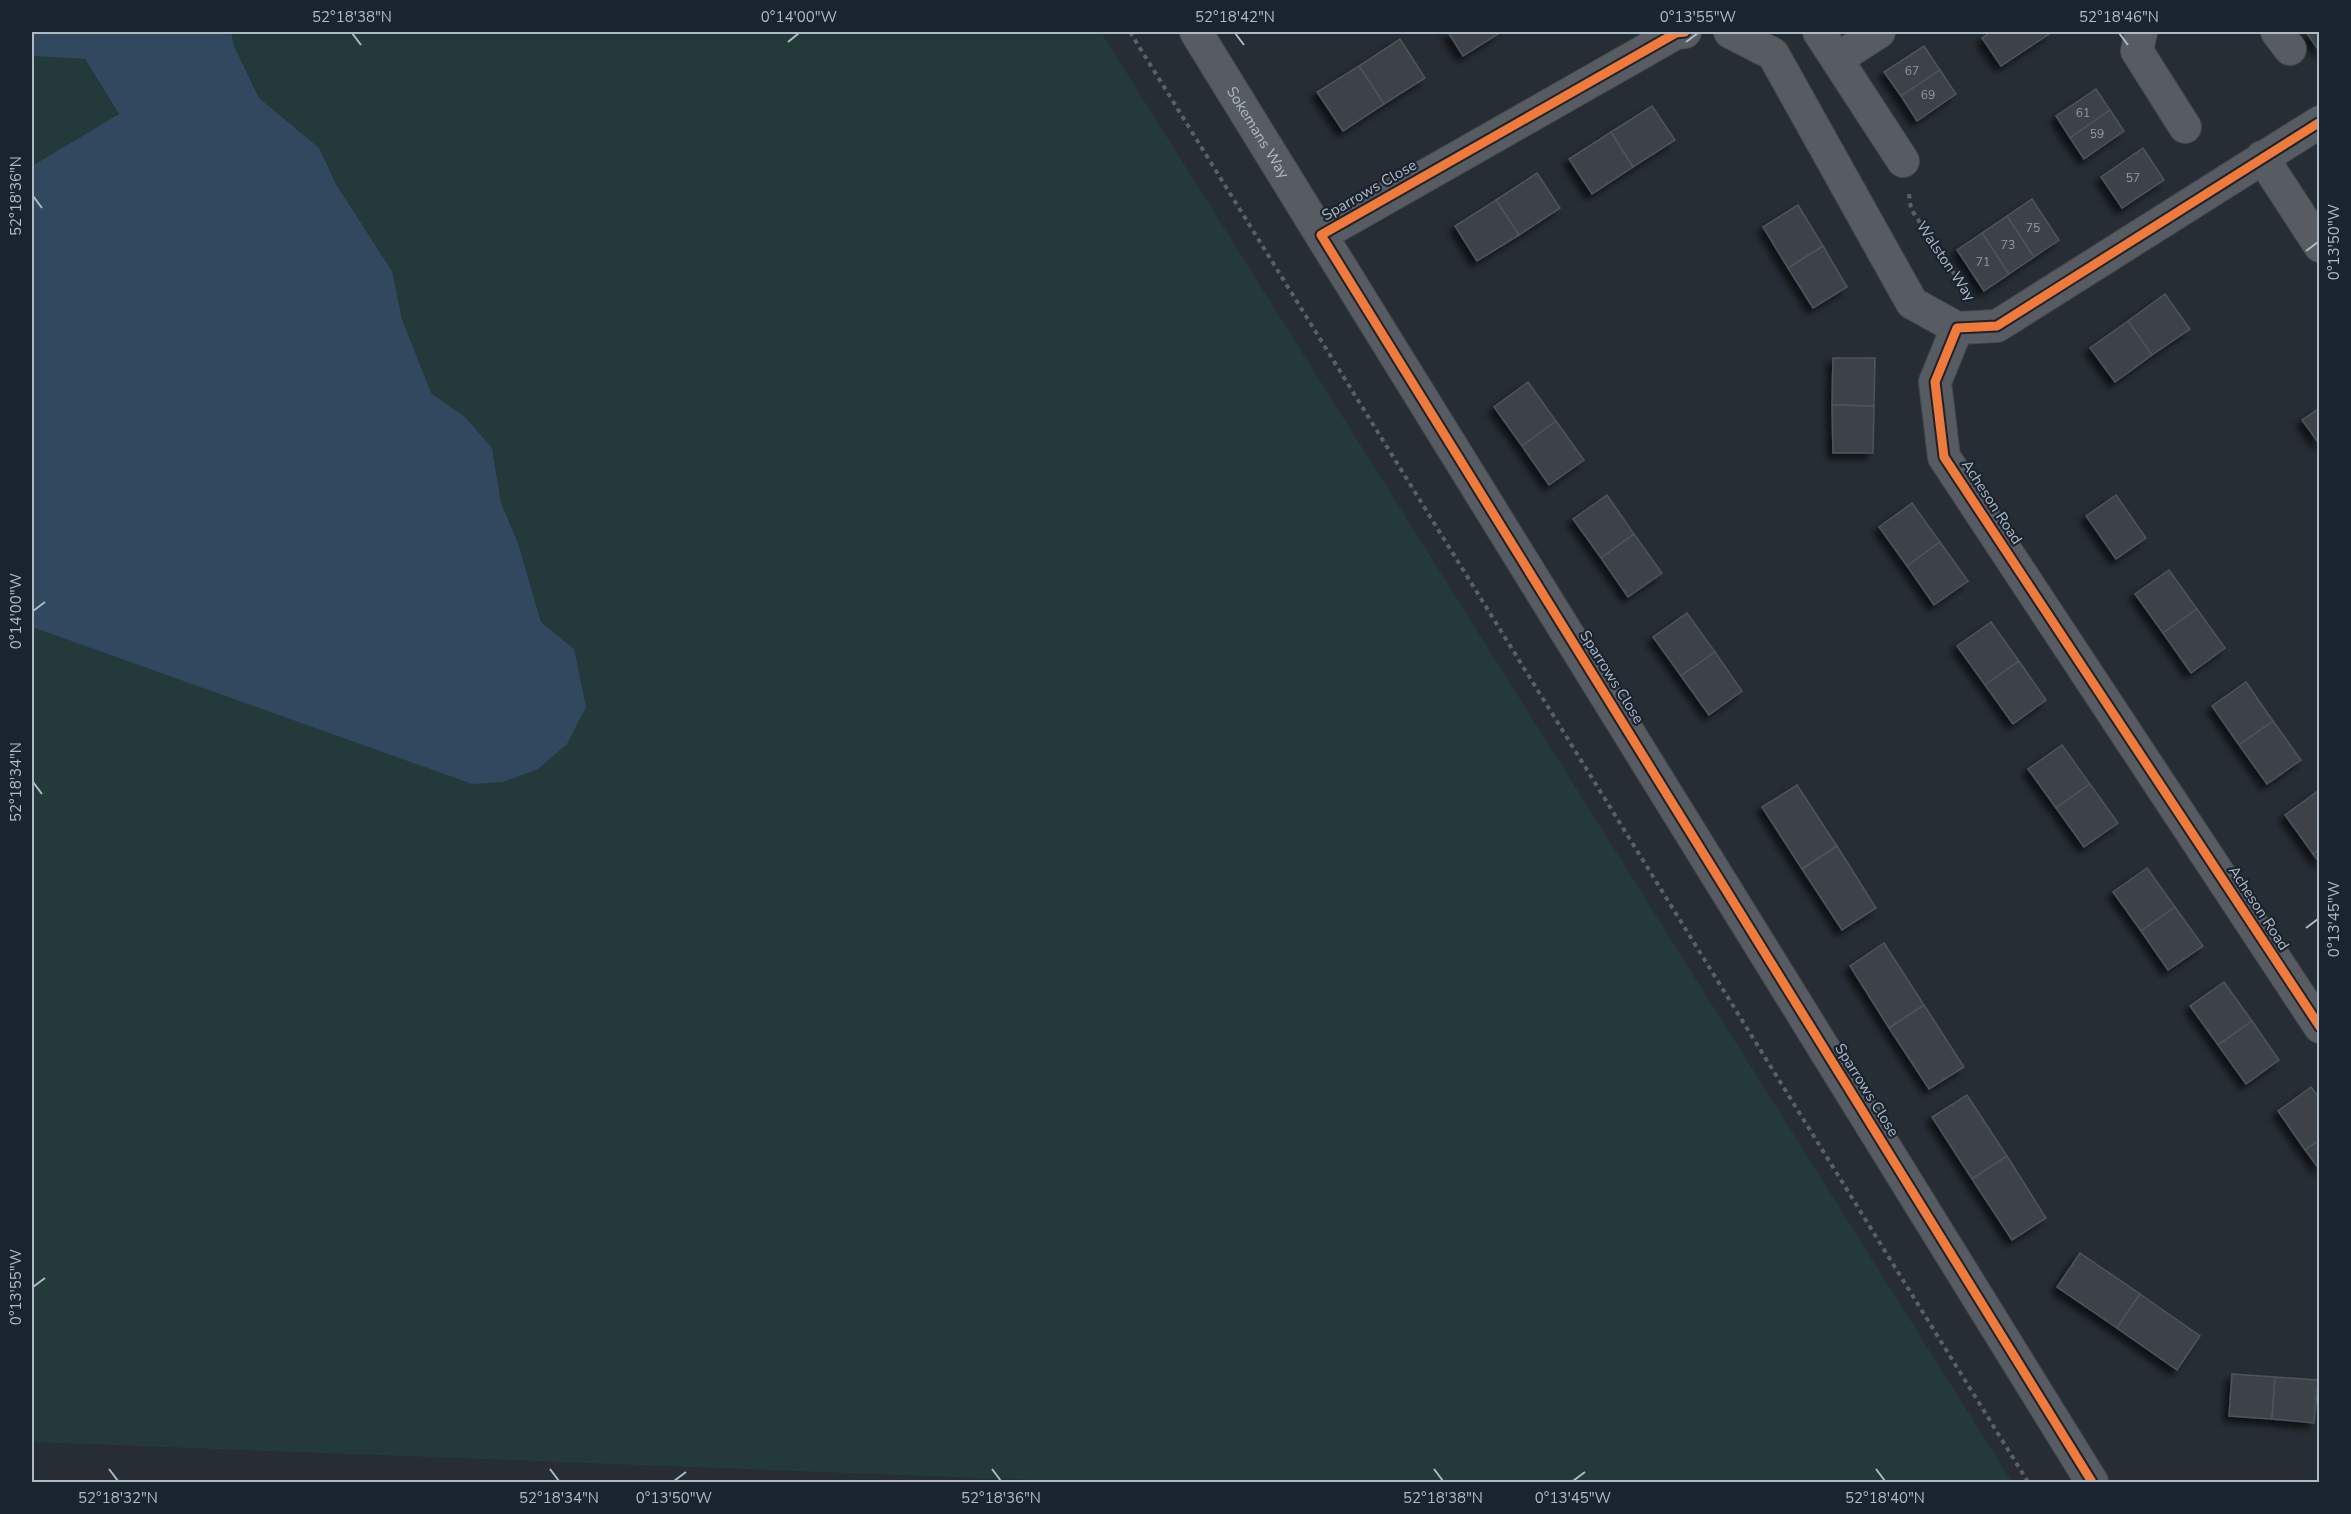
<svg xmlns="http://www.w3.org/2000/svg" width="2351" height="1514" font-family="'Nunito Sans',sans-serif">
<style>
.green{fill:#23393a}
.water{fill:#32485f}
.building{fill:#3c4248;stroke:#4e545c;stroke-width:1.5;filter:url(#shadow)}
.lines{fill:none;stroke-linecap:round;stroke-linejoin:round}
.street-casing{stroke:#44494f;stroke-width:34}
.path{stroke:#596066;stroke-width:4;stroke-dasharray:4.5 4.5;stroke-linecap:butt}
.street{stroke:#565c62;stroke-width:32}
.cycleway-casing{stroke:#1a242f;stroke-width:13}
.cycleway{stroke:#f17a3a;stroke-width:9}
.ticks{fill:none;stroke:#afbac7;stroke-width:2}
.labels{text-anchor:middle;stroke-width:4.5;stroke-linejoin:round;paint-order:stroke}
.number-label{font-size:12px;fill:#929ca7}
.street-label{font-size:15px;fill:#afbac7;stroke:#1a242f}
.neatline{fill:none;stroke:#afbac7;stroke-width:2}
.ticks-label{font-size:15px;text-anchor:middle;fill:#afbac7}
</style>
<defs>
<filter id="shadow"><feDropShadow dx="-5.5" dy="5.5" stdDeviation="3" flood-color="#0009"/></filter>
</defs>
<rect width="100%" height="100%" fill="#262d34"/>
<!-- green -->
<g class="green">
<polygon points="231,32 1101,32 2012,1482 1087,1482 32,1442 32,627 472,784 574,649 541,622 518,543 501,503 492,448 465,417 431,393 402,319 392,271 337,186 319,148 259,98 234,46"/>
<polygon points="32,56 85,59 119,114 32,166"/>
</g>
<!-- water -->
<polygon class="water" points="32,32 231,32 234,46 259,98 319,148 337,186 392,271 402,319 431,393 465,417 492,448 501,503 518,543 541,622 574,649 586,707 567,744 538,769 503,782 472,784 32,627 32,166 119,114 85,59 32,56"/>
<!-- building -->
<g class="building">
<polygon points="1448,32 1501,32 1463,56"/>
<polygon points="1991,32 2052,32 2001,66 1982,38"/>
<polygon points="2306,32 2320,32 2320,52"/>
<polygon points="1400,39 1425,78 1384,104 1359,66"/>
<polygon points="1924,46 1940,70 1901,96 1884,72"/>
<polygon points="1359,66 1384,104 1343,131 1317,92"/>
<polygon points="1940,70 1956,94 1917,121 1901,96"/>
<polygon points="2096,89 2110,110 2070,138 2056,116"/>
<polygon points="1652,106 1675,140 1633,167 1611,132"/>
<polygon points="2110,110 2124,131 2084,159 2070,138"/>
<polygon points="1611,132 1633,167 1592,194 1569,159"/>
<polygon points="2143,148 2164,180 2122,208 2101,177"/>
<polygon points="1537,173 1560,208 1519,235 1496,200"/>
<polygon points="2032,199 2059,240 2034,257 2007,216"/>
<polygon points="1496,200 1519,235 1477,261 1455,226"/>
<polygon points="1798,205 1823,246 1788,268 1763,227"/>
<polygon points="2007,216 2034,257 2009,274 1982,233"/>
<polygon points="1982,233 2009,274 1984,291 1957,250"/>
<polygon points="1823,246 1847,287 1813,308 1788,268"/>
<polygon points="2165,294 2190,329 2152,355 2128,321"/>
<polygon points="2128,321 2152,355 2115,382 2090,348"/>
<polygon points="1833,358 1875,358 1874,406 1832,405"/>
<polygon points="1528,382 1556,421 1522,446 1494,407"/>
<polygon points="1832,405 1874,406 1873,453 1833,453"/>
<polygon points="2320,408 2320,445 2302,420"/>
<polygon points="1556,421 1584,460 1549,485 1522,446"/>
<polygon points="1607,495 1634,534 1601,558 1573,519"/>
<polygon points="2116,495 2146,538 2116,559 2086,516"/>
<polygon points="1912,503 1940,542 1907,566 1879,527"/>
<polygon points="1634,534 1662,573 1628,597 1601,558"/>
<polygon points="1940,542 1968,581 1934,605 1907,566"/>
<polygon points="2169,570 2197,609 2163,633 2135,594"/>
<polygon points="2197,609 2225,648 2191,673 2163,633"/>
<polygon points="1687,613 1715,652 1681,676 1653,637"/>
<polygon points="1991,622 2019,661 1985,685 1957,646"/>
<polygon points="1715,652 1742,691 1709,715 1681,676"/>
<polygon points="2019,661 2046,700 2013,724 1985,685"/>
<polygon points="2246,682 2273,721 2239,745 2212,706"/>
<polygon points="2273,721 2301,760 2267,784 2239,745"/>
<polygon points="2062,745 2090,784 2056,808 2028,769"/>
<polygon points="2090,784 2118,823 2084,847 2056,808"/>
<polygon points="1797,785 1837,846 1802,869 1762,807"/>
<polygon points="2318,791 2320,849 2313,854 2285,815"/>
<polygon points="1837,846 1876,908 1842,930 1802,869"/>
<polygon points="2320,849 2320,863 2313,854"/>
<polygon points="2147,868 2175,907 2141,931 2113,892"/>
<polygon points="2175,907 2203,946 2168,970 2141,931"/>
<polygon points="1884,943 1924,1005 1889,1028 1850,966"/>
<polygon points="2224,982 2252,1021 2218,1045 2190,1006"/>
<polygon points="1924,1005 1964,1067 1929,1089 1889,1028"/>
<polygon points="2252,1021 2279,1060 2246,1084 2218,1045"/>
<polygon points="2311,1087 2320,1099 2320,1140 2305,1150 2278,1111"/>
<polygon points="1967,1095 2007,1156 1972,1179 1932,1117"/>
<polygon points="2320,1140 2320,1170 2305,1150"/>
<polygon points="2007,1156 2046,1218 2012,1240 1972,1179"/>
<polygon points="2080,1253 2140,1294 2117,1328 2057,1287"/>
<polygon points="2140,1294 2200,1336 2177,1370 2117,1328"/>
<polygon points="2232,1374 2275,1377 2272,1419 2229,1416"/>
<polygon points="2275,1377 2318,1380 2314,1423 2272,1419"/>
</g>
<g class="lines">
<!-- street casing -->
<g class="street-casing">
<g id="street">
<path id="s1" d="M1196,32L1321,235"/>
<polyline points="1685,32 1676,33 1321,235 2092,1482"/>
<polyline points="1730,32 1773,54 1912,303 1957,328"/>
<polyline points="1819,32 1903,161"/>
<polyline points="2141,32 2137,51 2185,127"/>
<polyline points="2277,32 2290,49"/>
<polyline points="1837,59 1879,32"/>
<polyline points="2320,122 1997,326 1957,328 1935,382 1944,457 2320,1027"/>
<polyline points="2262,157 2320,246"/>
</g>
</g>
<!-- path -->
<g class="path">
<polyline points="1130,32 2028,1482"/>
<polyline points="1909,194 1911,209 1965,290"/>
</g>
<!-- street -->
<use href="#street" class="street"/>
<!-- cycleway casing -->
<g class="cycleway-casing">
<g id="cycleway">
<polyline points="1685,32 1676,33 1321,235 2092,1482"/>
<polyline points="2320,122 1997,326 1957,328 1935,382 1944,457 2320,1027"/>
</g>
</g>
<!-- cycleway -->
<use href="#cycleway" class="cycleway"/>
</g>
<!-- ticks -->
<path class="ticks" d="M352,33L361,45M1235,33L1244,45M2119,33L2128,45M788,42L799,33M1686,42L1698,33M33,196L42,208M2306,251L2318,242M33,611L45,602M33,782L42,794M2306,928L2318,919M33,1287L45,1278M109,1469L118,1481M550,1469L559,1481M992,1469L1001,1481M1434,1469L1443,1481M1876,1469L1885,1481M674,1481L686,1472M1573,1481L1585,1472"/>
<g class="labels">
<!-- number labels -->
<g class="number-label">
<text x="1912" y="75">67</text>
<text x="1928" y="99">69</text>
<text x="2083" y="117">61</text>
<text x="2097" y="138">59</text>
<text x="2133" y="182">57</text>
<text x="2033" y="232">75</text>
<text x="2008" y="249">73</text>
<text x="1983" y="266">71</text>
</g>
<!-- street labels -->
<g class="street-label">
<text dy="5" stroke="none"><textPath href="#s1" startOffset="118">Sokemans Way</textPath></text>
<text transform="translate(1369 190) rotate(-30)" y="5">Sparrows Close</text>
<text transform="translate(1946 261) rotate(56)" y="5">Walston Way</text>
<text transform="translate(1992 502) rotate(57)" y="5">Acheson Road</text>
<text transform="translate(1612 677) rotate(58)" y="5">Sparrows Close</text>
<text transform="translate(2259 908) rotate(57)" y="5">Acheson Road</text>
<text transform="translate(1867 1090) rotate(58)" y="5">Sparrows Close</text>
</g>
</g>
<!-- border -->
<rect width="2351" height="1514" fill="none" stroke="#1a242f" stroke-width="66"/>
<rect x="33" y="33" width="2285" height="1448" class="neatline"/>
<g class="ticks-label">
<text x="352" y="22">52°18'38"N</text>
<text x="799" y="22">0°14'00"W</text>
<text x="1235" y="22">52°18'42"N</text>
<text x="1698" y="22">0°13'55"W</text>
<text x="2119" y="22">52°18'46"N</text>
<text transform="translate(16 196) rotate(-90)" y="5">52°18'36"N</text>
<text transform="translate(2334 242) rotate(-90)" y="5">0°13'50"W</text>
<text transform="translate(16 611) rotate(-90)" y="5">0°14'00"W</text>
<text transform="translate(16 782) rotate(-90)" y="5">52°18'34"N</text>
<text transform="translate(2334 919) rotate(-90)" y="5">0°13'45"W</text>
<text transform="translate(16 1287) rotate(-90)" y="5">0°13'55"W</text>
<text x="118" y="1503">52°18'32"N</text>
<text x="559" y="1503">52°18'34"N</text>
<text x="674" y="1503">0°13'50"W</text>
<text x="1001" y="1503">52°18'36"N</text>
<text x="1443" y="1503">52°18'38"N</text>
<text x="1573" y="1503">0°13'45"W</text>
<text x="1885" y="1503">52°18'40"N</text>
</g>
</svg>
